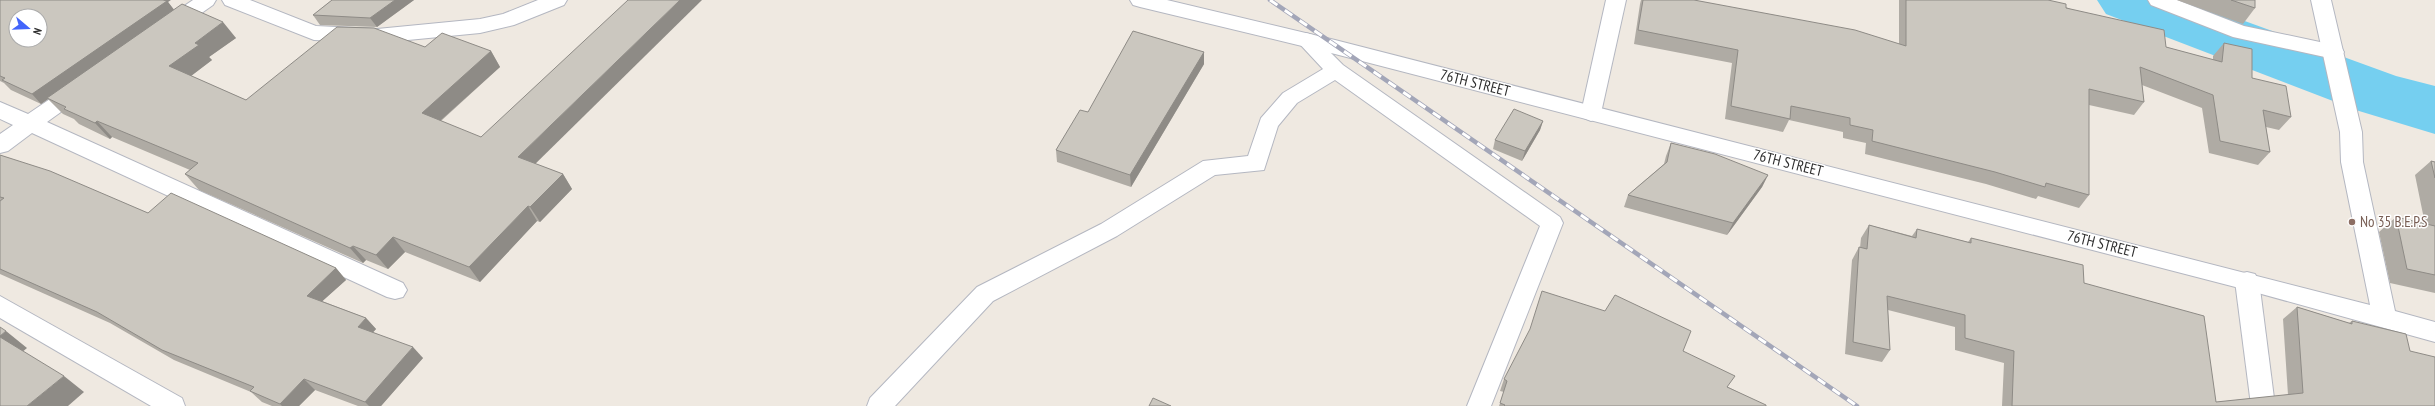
<svg xmlns="http://www.w3.org/2000/svg" width="2435" height="406" font-family="'PT Sans Narrow',sans-serif">
<style>
.lines{fill:none;stroke-linecap:round;stroke-linejoin:round}
.river{fill:#75cff0;fill-rule:evenodd}
.minor-casing{stroke:#b4b7c1;stroke-width:2}
.tertiary-casing{stroke:#b4b7c1;stroke-width:2}
.minor{fill:#fff;fill-rule:evenodd}
.tertiary{fill:#fff;fill-rule:evenodd}
.rail-casing{stroke:#a3a6b8;stroke-width:4.5}
.rail{stroke:#fff;stroke-width:3;stroke-dasharray:9;stroke-linecap:butt}
.wall{fill:#afaba4}
.shaded-wall{fill:#8e8b86}
.building{fill:#cbc7bf;stroke:#8e8b86;fill-rule:evenodd}
.education-dot{fill:#8d6e63;stroke:#fff;stroke-width:1.5}
.labels{text-anchor:middle;stroke-width:3;stroke-linejoin:round;paint-order:stroke}
.street-label{font-size:15px;fill:#2e2e2e;stroke:#fff}
.education-label{font-size:15px;fill:#785e54;stroke:#fff;text-anchor:start}
</style>
<rect width="100%" height="100%" fill="#efe9e1"/>
<g class="lines">
<!-- river -->
<polygon class="river" points="2097,0 2187,0 2396,76 2435,86 2435,134 2359,111 2106,14"/>
<!-- minor casing -->
<g class="minor-casing">
<g id="minor">
<polygon points="193,0 216,0 213,5 176,31 169,33 162,31 159,26 162,21"/>
<polygon points="222,0 250,0 316,26 377,29 480,19 503,14 538,0 567,0 564,5 514,25 480,33 377,43 314,40 225,5"/>
<polygon points="1606,0 1626,0 1601,113 1598,118 1591,121 1584,118 1581,113"/>
<polygon points="2148,0 2177,0 2244,26 2334,45 2341,47 2344,52 2341,57 2334,59 2233,37 2151,5"/>
<polygon points="1306,33 1313,35 1343,65 1560,217 1563,223 1491,406 1467,406 1540,226 1335,80 1297,103 1278,126 1264,170 1215,175 1117,236 993,301 895,406 867,406 870,398 977,287 1101,224 1203,161 1248,156 1261,118 1283,93 1323,69 1296,40 1299,35"/>
<polygon points="79,82 86,84 89,89 86,94 47,122 403,283 407,290 403,297 395,299 387,297 32,133 8,151 0,153 0,134 13,125 0,119 0,102 28,114 72,84"/>
<polygon points="2247,272 2255,274 2259,281 2275,406 2251,405 2235,281 2239,274"/>
<polygon points="0,296 182,398 185,406 151,406 0,318"/>
</g>
</g>
<!-- tertiary casing -->
<g class="tertiary-casing">
<polygon id="tertiary" points="1130,0 1167,0 1335,40 2370,305 2341,162 2340,132 2311,0 2331,0 2362,132 2363,162 2395,311 2435,322 2435,342 2247,290 1335,54 1140,7 1133,5"/>
</g>
<!-- minor -->
<use href="#minor" class="minor"/>
<!-- tertiary -->
<use href="#tertiary" class="tertiary"/>
<!-- rail casing -->
<g class="rail-casing">
<polyline id="rail" points="1270,0 1857,406"/>
</g>
<!-- rail -->
<use href="#rail" class="rail"/>
</g>
<!-- wall -->
<g class="wall">
<polygon points="0,0 168,2 174,10 236,38 209,57 212,60 191,76 246,100 425,47 491,51 500,67 441,121 536,164 563,174 572,189 540,222 537,221 480,282 405,252 388,269 366,260 363,263 199,190 185,174 190,170 112,137 110,139 79,124 74,119 63,114 48,99 41,104 11,90 4,83 0,81"/>
<polygon points="332,0 414,0 377,27 320,25 313,15"/>
<polygon points="1641,0 1694,0 1899,44 1899,0 2048,0 2166,47 2213,60 2213,56 2224,43 2252,78 2291,117 2279,130 2266,127 2270,152 2258,165 2209,153 2202,108 2142,85 2144,102 2134,115 2089,105 2089,195 2079,208 2038,196 2036,199 1986,184 1865,154 1866,143 1843,138 1843,132 1789,120 1783,132 1725,119 1732,63 1634,44 1640,4"/>
<polygon points="2177,0 2255,0 2255,8 2243,24"/>
<polygon points="1204,52 1204,64 1131,187 1057,162 1056,150 1088,112"/>
<polygon points="1543,121 1540,130 1522,161 1493,149 1495,140"/>
<polygon points="1671,143 1768,175 1762,187 1727,235 1624,207 1628,195 1664,164 1666,156"/>
<polygon points="0,155 148,213 336,268 346,280 322,301 366,318 376,329 373,332 423,358 381,406 358,406 315,390 299,406 272,406 262,402 251,392 174,360 110,323 0,274"/>
<polygon points="2431,161 2435,162 2435,293 2390,283 2379,232 2396,217 2425,224 2415,175"/>
<polygon points="1869,225 1912,236 1917,229 1968,242 1971,238 2084,283 2216,402 2288,395 2283,319 2297,307 2349,323 2352,321 2410,351 2435,406 2002,406 2004,363 1955,350 1955,327 1888,310 1890,350 1882,362 1845,354 1852,260 1859,247 1860,248 1861,238"/>
<polygon points="1683,351 1728,387 1766,406 1499,406 1504,392 1500,391 1504,379"/>
</g>
<!-- shaded-wall -->
<g class="shaded-wall">
<polygon points="158,0 171,0 168,2 175,11 41,104 32,94"/>
<polygon points="395,0 414,0 377,27 370,18"/>
<polygon points="680,0 702,0 527,172 518,157"/>
<polygon points="223,22 236,38 209,57 212,60 183,82 169,66 195,43"/>
<polygon points="491,51 500,67 432,128 422,113"/>
<polygon points="1204,52 1204,64 1131,187 1130,175"/>
<polygon points="97,121 112,137 110,139 95,123"/>
<polygon points="1543,121 1540,130 1522,161 1525,151"/>
<polygon points="563,174 572,189 540,222 530,207"/>
<polygon points="1768,175 1762,187 1727,235 1733,223"/>
<polygon points="528,206 537,221 480,282 469,267"/>
<polygon points="393,237 405,252 388,269 376,255"/>
<polygon points="353,246 366,260 363,263 350,248"/>
<polygon points="336,268 346,280 317,306 307,296"/>
<polygon points="366,318 376,329 368,338 358,327"/>
<polygon points="6,331 27,348 21,353 0,337 0,336"/>
<polygon points="413,347 423,358 381,406 369,406 365,402"/>
<polygon points="64,376 84,392 68,406 27,406"/>
<polygon points="304,379 315,390 299,406 282,406 280,404"/>
</g>
<!-- building -->
<g class="building">
<path d="M0,0H163L167,1L32,94L2,80L5,78L0,76ZM16,16H40V40H16Z"/>
<polygon points="332,0 395,0 370,18 313,15"/>
<polygon points="628,0 680,0 518,157 563,174 530,207 528,206 469,267 393,237 376,255 353,246 350,248 185,174 198,163 97,121 95,123 64,109 66,107 47,98 182,4 223,22 195,43 199,45 169,66 246,100 337,27 374,28 425,47 442,33 491,51 422,113 481,137"/>
<polygon points="1643,0 1694,0 1855,30 1906,46 1906,0 2048,0 2066,4 2066,8 2164,30 2166,47 2222,62 2224,43 2252,49 2252,78 2286,86 2291,117 2263,110 2270,152 2220,141 2213,95 2140,67 2144,102 2089,89 2089,195 2046,183 2045,187 1995,172 1872,141 1873,130 1850,125 1850,118 1791,106 1790,119 1731,106 1738,50 1638,30"/>
<polygon points="2231,0 2255,0 2255,8"/>
<polygon points="1133,31 1204,52 1130,175 1056,150 1080,110 1088,112"/>
<polygon points="1514,109 1543,121 1525,151 1495,140"/>
<polygon points="1671,143 1715,154 1768,175 1733,223 1628,195 1667,162"/>
<polygon points="0,155 50,171 148,213 171,193 336,268 307,296 366,318 358,327 413,347 365,402 304,379 280,404 250,391 254,387 162,350 97,312 0,269 0,201 4,198 0,197"/>
<polygon points="2431,161 2435,162 2435,178"/>
<polygon points="2396,217 2435,226 2435,275 2407,269"/>
<polygon points="1869,225 1916,238 1917,229 1971,243 1971,238 2083,265 2084,283 2204,316 2216,402 2303,393 2297,307 2352,324 2352,321 2406,334 2410,351 2435,357 2435,406 2012,406 2014,351 1965,338 1965,315 1887,296 1890,350 1853,342 1859,247 1867,249"/>
<polygon points="1542,291 1605,311 1615,295 1691,331 1683,351 1735,376 1727,387 1766,405 1766,406 1504,406 1505,405 1500,403 1507,381 1504,379 1530,329"/>
<polygon points="0,327 6,331 0,336"/>
<polygon points="0,337 64,376 27,406 0,406"/>
<polygon points="1153,398 1171,406 1149,406"/>
</g>
<!-- markers -->
<circle class="education-dot" cx="2352" cy="222" r="4"/>
<g class="labels">
<!-- street labels -->
<g class="street-label">
<text transform="translate(1475 83) rotate(14)" y="5">76TH STREET</text>
<text transform="translate(1788 163) rotate(14)" y="5">76TH STREET</text>
<text transform="translate(2102 244) rotate(14)" y="5">76TH STREET</text>
</g>
<!-- education labels -->
<g class="education-label">
<text x="2360" y="227">No 35 B.E.P.S</text>
</g>
</g>
<!-- north arrow -->
<g transform="translate(28 28) rotate(109)"><circle r="19" fill="#ffffff" stroke="#ababab"/>
<path d="M0-3L7 15L0 10L-7 15Z" fill="#4264fb"/>
<text y="-6" font-size="11" font-weight="bold" text-anchor="middle" fill="#2e2e2e">N</text>
</g>
</svg>
